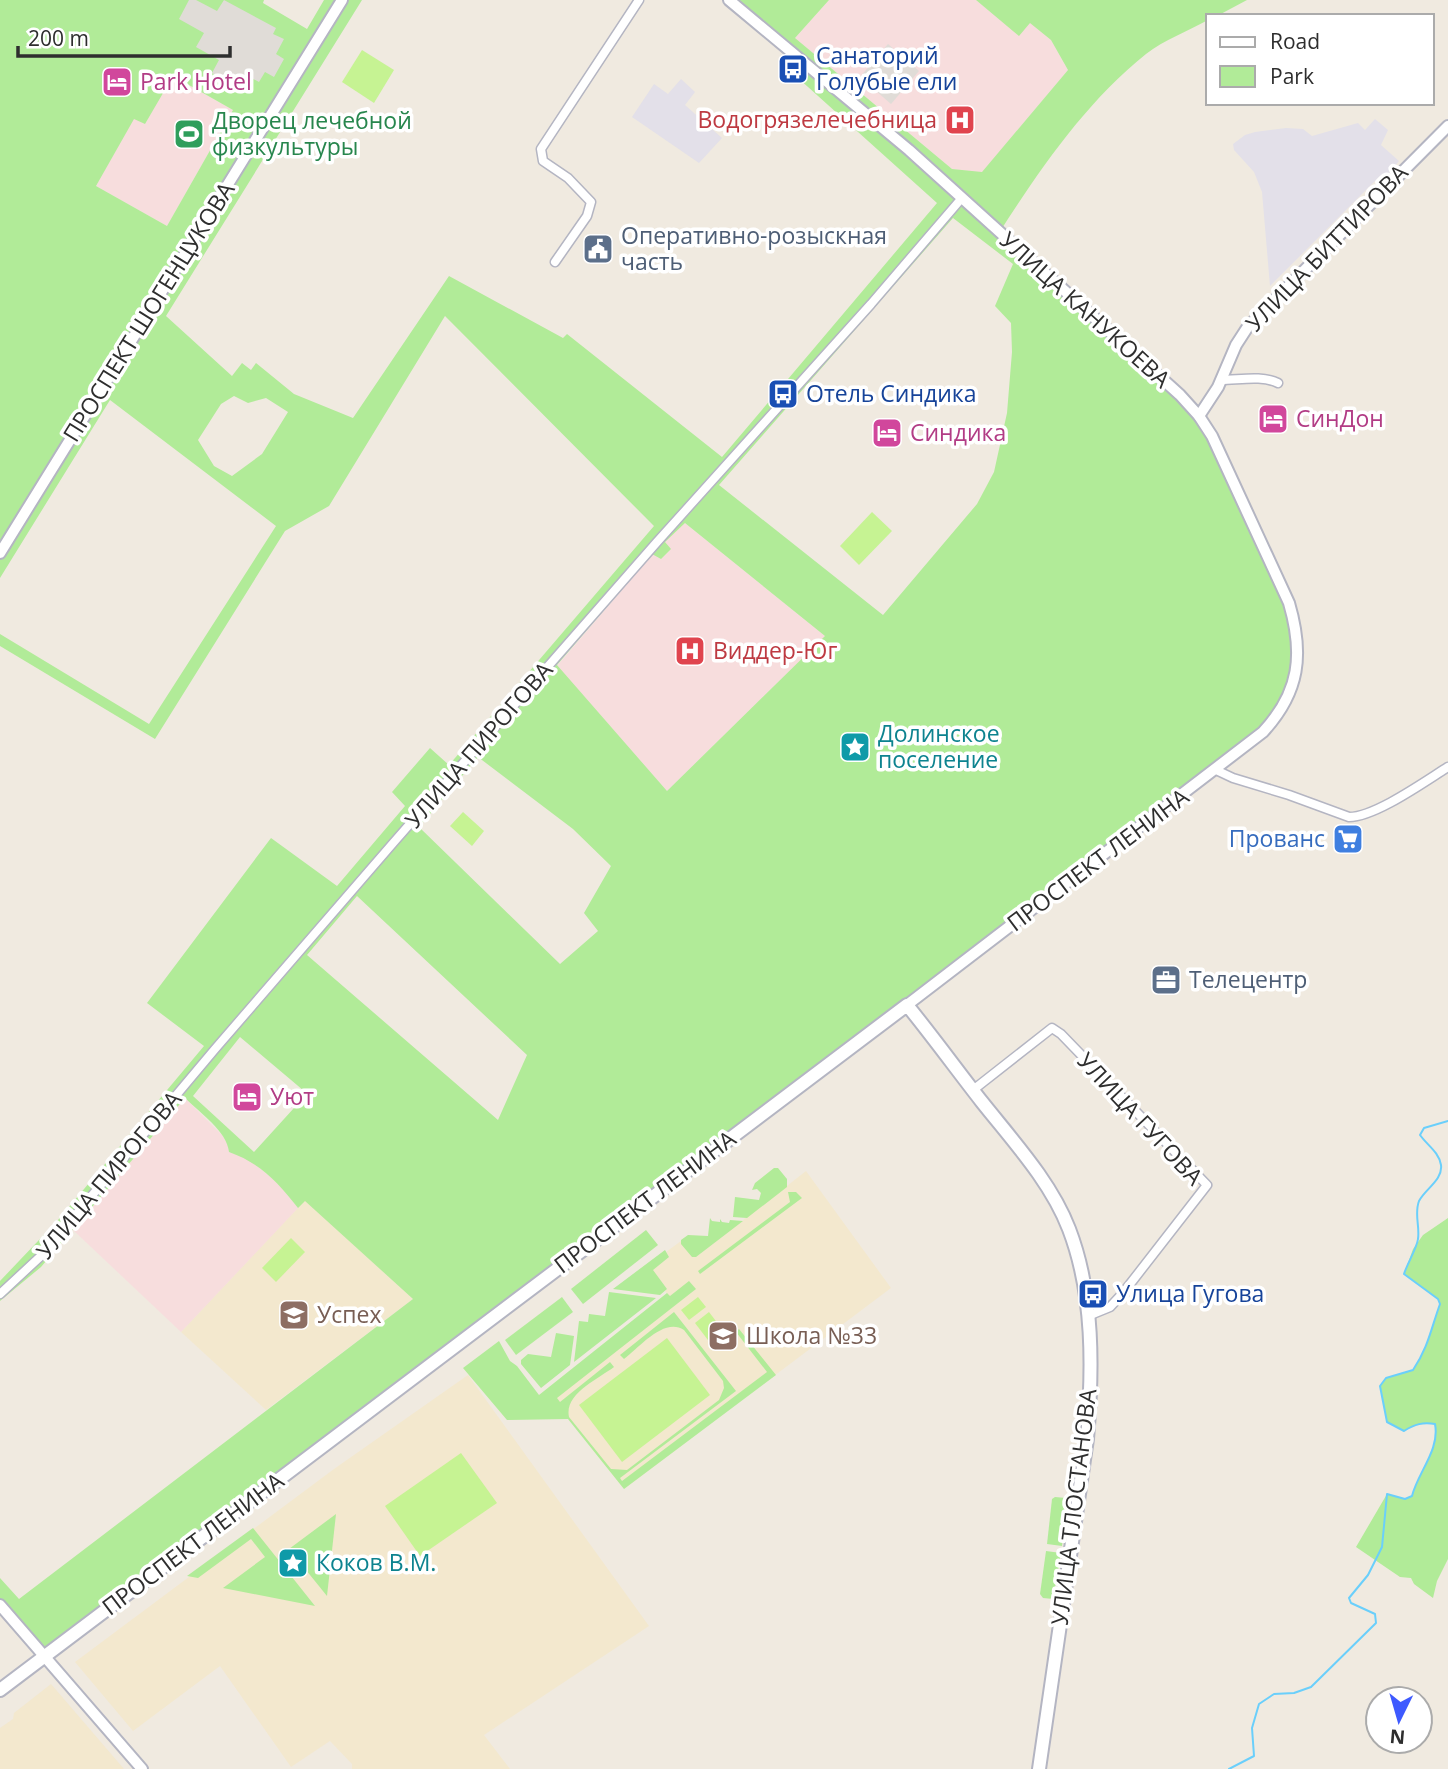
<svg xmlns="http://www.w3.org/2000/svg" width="1448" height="1769" font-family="'Open Sans',sans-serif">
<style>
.industrial{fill:#e3e0e9}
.education{fill:#f3e8ce}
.medical{fill:#f7dddd}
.green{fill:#b1eb98;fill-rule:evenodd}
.pitch{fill:#c6f393}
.plaza{fill:#e0dcd7}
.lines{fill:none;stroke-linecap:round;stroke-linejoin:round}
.stream{stroke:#6acffb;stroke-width:2}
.minor-casing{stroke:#b4b5c2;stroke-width:11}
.tertiary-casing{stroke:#b4b5c2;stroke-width:14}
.secondary-casing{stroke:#b4b5c2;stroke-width:16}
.minor{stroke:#fff;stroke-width:8}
.tertiary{stroke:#fff;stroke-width:10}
.secondary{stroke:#fff;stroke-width:12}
.labels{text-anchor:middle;stroke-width:7;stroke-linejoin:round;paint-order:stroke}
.transit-label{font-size:23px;fill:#164399;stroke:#fff;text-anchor:start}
.hotel-label{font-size:23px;fill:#b23c85;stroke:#fff;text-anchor:start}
.health-label{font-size:23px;fill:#be3a42;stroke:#fff;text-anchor:end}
.leisure-label{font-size:23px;fill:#27864d;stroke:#fff;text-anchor:start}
.service-label{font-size:23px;fill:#4e5e75;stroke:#fff;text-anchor:start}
.street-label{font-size:23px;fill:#2e2e2e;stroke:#fff}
.culture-label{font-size:23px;fill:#0d838f;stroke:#fff;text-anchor:start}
.shop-label{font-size:23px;fill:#366cbe;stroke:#fff;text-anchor:end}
.education-label{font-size:23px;fill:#785e54;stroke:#fff;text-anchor:start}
</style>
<rect width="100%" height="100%" fill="#f0eae0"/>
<!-- industrial -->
<g class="industrial">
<polygon points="681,79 695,92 685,105 722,138 699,163 632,117 654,84 668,94"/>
<polygon points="1375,119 1388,130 1381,145 1399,161 1386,177 1380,176 1270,286 1262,192 1254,172 1234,150 1233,144 1245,135 1255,132 1286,128 1303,129 1312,136 1358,123 1365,130"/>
</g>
<!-- education -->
<g class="education">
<polygon points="806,1171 891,1288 624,1489 547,1392 669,1296 665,1291 667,1289 652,1270 669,1257 666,1252 681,1241 696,1257"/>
<polygon points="305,1200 413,1299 266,1410 181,1332"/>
<polygon points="468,1375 649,1626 484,1735 510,1769 352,1769 352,1764 330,1741 291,1767 220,1666 133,1731 75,1662 334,1469"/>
<polygon points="51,1684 124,1769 0,1769 0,1728 13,1719 14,1713"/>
</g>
<!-- medical -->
<g class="medical">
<polygon points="829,0 976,0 1019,35 1030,22 1051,40 1068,70 982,173 952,169 795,38"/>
<polygon points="172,76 233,110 167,226 96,186 134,118 145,124"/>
<polygon points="685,523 825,636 667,791 557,666 653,554 661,559 670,550 665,542"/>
<polygon points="185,1098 222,1135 228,1145 229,1152 249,1159 280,1185 298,1208 181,1332 73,1230"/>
</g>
<!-- green -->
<g class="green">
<path d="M0,0H264L263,3L307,29L324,0H362L166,316L232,376L242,363L251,370L256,363L294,394L353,418L449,276L563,338L567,334L722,457L937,203L788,69L797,57L729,0H829L795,38L952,169L982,172L1068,70L1051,40L1030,23L1019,36L976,0H1247L1217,16H1208V20C1188,31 1164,40 1146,54C1086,102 1040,169 999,233L1199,416L1289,603L1298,656L1276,718L44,1656L0,1605V1578L19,1599L413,1299L305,1201L298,1208C278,1182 260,1163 229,1152C227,1131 200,1113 185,1098L41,1267L0,1301V1281L58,1220L204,1046L147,1003L271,838L337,886L405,806L392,792L430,748L449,765L654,526L445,316L329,506L285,531L155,739L0,646V634L149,724L276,526L110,400L0,578ZM173,76L233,110L167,226L96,186L134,119L145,124ZM953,218L1013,264L995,306L1011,323L1012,352L1007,413L994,472L977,504L883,615L719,485ZM234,396L248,403L266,398L288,412L262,454L232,476L214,466L198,440L221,404ZM685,523L825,636L667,791L557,665L652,554L661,559L671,549L665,542ZM478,757L573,829L611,866L584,913L598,931L560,964L419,827ZM357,896L527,1055L498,1120L307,955ZM240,1037L310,1096L307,1099L304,1097L254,1152L193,1096Z"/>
<polygon points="774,1168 778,1168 787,1179 787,1187 747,1218 733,1217 735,1197 759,1200 761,1193 757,1189 752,1190 755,1183"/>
<polygon points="788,1192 796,1192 802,1198 700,1274 698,1271 790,1202"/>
<polygon points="710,1218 712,1221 720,1222 720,1219 722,1222 729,1223 730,1220 743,1221 696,1257 692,1257 681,1244 681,1240 688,1235 708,1236"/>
<path d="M1448,1218V1559L1437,1581L1433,1598L1414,1584L1411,1578L1400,1577L1356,1547L1387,1494L1405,1499L1412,1496C1418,1473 1441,1449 1435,1424C1423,1422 1415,1424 1404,1431L1387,1422L1380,1386L1386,1378L1413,1370C1427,1349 1432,1328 1440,1304L1438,1299L1404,1274L1413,1249L1423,1235Z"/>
<polygon points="646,1230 658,1245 583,1304 571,1289"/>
<polygon points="665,1250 669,1257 653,1270 667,1289 660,1295 613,1289"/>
<path d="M689,1281L696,1289L557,1398L560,1402L610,1362L614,1367C598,1379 564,1394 569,1417L611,1469L627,1470L719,1400L724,1388L723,1381L684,1330C664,1317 640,1347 624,1359L620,1355L674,1312L736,1391L620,1478L622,1481L767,1372L736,1332L739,1329L776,1375L624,1489L568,1419L507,1420L463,1368L499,1341L510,1361L517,1366L539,1395L667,1293L670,1296Z"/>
<polygon points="609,1292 656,1298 574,1362 579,1321 588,1322 589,1314 605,1316"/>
<polygon points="562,1297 573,1312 516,1355 505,1340"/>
<polygon points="556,1333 574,1336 570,1365 541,1388 521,1364 521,1360 528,1354 551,1357"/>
<polygon points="1055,1497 1066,1498 1067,1501 1062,1546 1047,1544 1052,1499"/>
<polygon points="336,1514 327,1596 289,1549"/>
<polygon points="253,1528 315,1606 223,1588 265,1557 251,1539 198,1578 187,1576"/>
<polygon points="1046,1551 1061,1553 1053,1599 1043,1598 1040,1594"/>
</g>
<!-- pitch -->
<g class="pitch">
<polygon points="362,50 394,70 374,103 342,82"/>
<polygon points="872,512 892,531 859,565 840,546"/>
<polygon points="463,812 484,831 472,846 450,826"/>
<polygon points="291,1238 305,1252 276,1282 262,1268"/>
<polygon points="698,1297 706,1307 689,1320 681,1310"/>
<polygon points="709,1312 728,1337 714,1348 695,1323"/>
<polygon points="667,1338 710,1395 622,1462 579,1405"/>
<polygon points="461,1453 497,1503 420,1556 385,1506"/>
</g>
<!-- plaza -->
<g class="plaza">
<polygon points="189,0 196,0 217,11 224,0 276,28 273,34 284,39 276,54 284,59 274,77 265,72 259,82 246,75 238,88 212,73 219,60 196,47 204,33 179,19"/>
<polygon points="888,44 919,71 891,104 860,77"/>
</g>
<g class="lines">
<!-- stream -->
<path class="stream" d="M1229,1769L1254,1756L1252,1728L1259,1704L1274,1694L1294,1693L1311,1687L1376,1623L1375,1614L1351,1603L1349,1598L1368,1575L1382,1547L1387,1494L1405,1499L1412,1496C1418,1472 1440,1450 1435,1424C1423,1422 1415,1424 1404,1431L1387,1422L1380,1386L1386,1378L1413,1370C1428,1348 1431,1329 1440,1304L1438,1299L1404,1274C1407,1264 1417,1248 1418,1239C1420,1226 1414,1214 1419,1201C1425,1189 1443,1180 1441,1165C1439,1152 1427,1145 1420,1135L1424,1128L1448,1121"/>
<!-- minor casing -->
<g class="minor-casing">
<g id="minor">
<polyline points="555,262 587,216 591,202 568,178 543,161 541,149 639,0"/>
<path d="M1221,380C1239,380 1262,375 1278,383"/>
<path d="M1216,770L1233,778L1289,795L1349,817C1375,817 1424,782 1448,767"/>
<polyline points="973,1090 1052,1028 1061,1034 1207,1185 1123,1293 1110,1307 1088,1316"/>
<polyline points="0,1294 42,1255 215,1049 394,842 657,542 871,304 961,199"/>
</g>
</g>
<!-- tertiary casing -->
<g class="tertiary-casing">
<g id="tertiary">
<path d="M729,0L909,150L1180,395L1199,416L1212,436L1289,603C1304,654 1300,692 1263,732L907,1005"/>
<polyline points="1199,416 1218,387 1236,345 1247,328 1448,126"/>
<polyline points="0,553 342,0"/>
<polyline points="0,1605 142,1769"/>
</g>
</g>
<!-- secondary casing -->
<g class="secondary-casing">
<path id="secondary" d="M0,1690L907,1005C933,1037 957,1070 982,1102C1013,1141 1051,1182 1069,1229C1094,1294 1093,1369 1087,1439L1039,1769"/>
</g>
<!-- minor -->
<use href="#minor" class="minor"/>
<!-- tertiary -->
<use href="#tertiary" class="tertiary"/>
<!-- secondary -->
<use href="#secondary" class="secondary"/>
</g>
<!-- icons -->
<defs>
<g id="bus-square" transform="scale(1.575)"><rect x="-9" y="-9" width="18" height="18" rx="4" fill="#1a4fb4" stroke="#fff"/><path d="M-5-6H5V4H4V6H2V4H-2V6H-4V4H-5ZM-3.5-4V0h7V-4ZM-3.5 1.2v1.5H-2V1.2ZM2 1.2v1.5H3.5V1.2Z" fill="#fff"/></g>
<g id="hotel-square" transform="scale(1.575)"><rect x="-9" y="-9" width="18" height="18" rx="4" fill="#d1479c" stroke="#fff"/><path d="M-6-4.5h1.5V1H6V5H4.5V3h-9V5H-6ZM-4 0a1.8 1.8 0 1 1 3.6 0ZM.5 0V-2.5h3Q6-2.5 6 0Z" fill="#fff"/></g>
<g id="hospital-square" transform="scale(1.575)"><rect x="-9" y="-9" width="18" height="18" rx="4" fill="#e0444e" stroke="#fff"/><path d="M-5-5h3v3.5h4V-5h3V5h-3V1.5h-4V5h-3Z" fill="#fff"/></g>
<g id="stadium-square" transform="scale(1.575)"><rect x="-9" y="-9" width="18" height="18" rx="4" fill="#2e9e5b" stroke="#fff"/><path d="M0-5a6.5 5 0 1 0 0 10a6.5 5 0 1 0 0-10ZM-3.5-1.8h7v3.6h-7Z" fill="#fff"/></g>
<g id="civic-square" transform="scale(1.575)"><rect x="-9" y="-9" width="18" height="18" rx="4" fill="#5c6f8a" stroke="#fff"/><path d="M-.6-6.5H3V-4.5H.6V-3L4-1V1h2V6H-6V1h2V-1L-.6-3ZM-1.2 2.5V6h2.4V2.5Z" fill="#fff"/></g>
<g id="sight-square" transform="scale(1.575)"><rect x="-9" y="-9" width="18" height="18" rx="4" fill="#0f9aa8" stroke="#fff"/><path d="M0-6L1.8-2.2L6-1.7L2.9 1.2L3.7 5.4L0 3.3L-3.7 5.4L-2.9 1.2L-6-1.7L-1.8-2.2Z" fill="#fff"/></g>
<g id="supermarket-square" transform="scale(1.575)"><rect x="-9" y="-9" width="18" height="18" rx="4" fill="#3f7fe0" stroke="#fff"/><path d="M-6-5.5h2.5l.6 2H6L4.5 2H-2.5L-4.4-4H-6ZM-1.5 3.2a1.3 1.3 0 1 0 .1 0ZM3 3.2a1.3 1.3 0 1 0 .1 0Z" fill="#fff"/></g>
<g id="office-square" transform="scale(1.575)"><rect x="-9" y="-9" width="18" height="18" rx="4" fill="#5c6f8a" stroke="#fff"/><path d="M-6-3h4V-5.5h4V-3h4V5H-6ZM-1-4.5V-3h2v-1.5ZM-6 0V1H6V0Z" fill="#fff"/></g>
<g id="school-square" transform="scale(1.575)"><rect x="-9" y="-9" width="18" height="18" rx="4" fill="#8d6e63" stroke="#fff"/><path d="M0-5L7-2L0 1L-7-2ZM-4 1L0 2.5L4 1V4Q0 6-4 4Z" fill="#fff"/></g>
</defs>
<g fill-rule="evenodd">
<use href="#bus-square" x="793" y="69"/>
<use href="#hotel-square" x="117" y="82"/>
<use href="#hospital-square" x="960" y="120"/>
<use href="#stadium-square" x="189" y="134"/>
<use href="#civic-square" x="598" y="249"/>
<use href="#bus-square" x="783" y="394"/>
<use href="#hotel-square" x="1273" y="419"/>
<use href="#hotel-square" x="887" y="433"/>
<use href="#hospital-square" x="690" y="651"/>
<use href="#sight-square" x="855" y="747"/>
<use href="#supermarket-square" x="1348" y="839"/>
<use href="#office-square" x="1166" y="980"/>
<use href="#hotel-square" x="247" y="1097"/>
<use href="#bus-square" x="1093" y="1294"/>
<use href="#school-square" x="294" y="1315"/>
<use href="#school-square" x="723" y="1336"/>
<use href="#sight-square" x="293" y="1563"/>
</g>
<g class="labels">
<!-- transit labels -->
<g class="transit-label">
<text x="816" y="64">Санаторий<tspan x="816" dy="26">Голубые ели</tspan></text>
<text x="806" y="402">Отель Синдика</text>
<text x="1116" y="1302">Улица Гугова</text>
</g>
<!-- hotel labels -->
<g class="hotel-label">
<text x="140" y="90">Park Hotel</text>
<text x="1296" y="427">СинДон</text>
<text x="910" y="441">Синдика</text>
<text x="270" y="1105">Уют</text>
</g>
<!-- health labels -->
<g class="health-label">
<text x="937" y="128">Водогрязелечебница</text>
<text x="713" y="659" text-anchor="start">Виддер-Юг</text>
</g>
<!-- leisure labels -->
<g class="leisure-label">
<text x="212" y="129">Дворец лечебной<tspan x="212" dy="26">физкультуры</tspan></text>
</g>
<!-- service labels -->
<g class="service-label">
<text x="621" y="244">Оперативно-розыскная<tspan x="621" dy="26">часть</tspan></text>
<text x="1189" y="988">Телецентр</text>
</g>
<!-- street labels -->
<g class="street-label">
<text transform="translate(1327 248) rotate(-46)" y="8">УЛИЦА БИТТИРОВА</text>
<text transform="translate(1085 310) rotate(42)" y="8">УЛИЦА КАНУКОЕВА</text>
<text transform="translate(149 312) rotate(-58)" y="8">ПРОСПЕКТ ШОГЕНЦУКОВА</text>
<text transform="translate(479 745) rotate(-49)" y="8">УЛИЦА ПИРОГОВА</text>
<text transform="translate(1098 860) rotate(-37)" y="8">ПРОСПЕКТ ЛЕНИНА</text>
<text transform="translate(1140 1119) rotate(47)" y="8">УЛИЦА ГУГОВА</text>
<text transform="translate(109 1175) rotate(-50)" y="8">УЛИЦА ПИРОГОВА</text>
<text transform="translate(645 1202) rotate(-37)" y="8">ПРОСПЕКТ ЛЕНИНА</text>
<text transform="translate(1074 1507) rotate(-83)" y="8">УЛИЦА ТЛОСТАНОВА</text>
<text transform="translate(193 1544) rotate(-37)" y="8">ПРОСПЕКТ ЛЕНИНА</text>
</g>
<!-- culture labels -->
<g class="culture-label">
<text x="878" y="742">Долинское<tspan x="878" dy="26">поселение</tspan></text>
<text x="316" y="1571">Коков В.М.</text>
</g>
<!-- shop labels -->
<g class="shop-label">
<text x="1325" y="847">Прованс</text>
</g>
<!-- education labels -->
<g class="education-label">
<text x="317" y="1323">Успех</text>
<text x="746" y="1344">Школа №33</text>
</g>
</g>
<!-- legend -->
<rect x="1206" y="14" width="228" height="91" fill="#ffffff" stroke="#ababab" stroke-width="2"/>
<rect x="1220" y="37" width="35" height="10" fill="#ffffff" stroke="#ababab" stroke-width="2"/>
<text x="1270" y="49" font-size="21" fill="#2e2e2e">Road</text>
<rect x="1220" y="66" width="35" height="21" fill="#b1eb98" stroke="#ababab" stroke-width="2"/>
<text x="1270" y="84" font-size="21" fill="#2e2e2e">Park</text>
<!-- north arrow -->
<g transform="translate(1399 1720) rotate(185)"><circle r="33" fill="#ffffff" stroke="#ababab" stroke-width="2"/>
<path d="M0-5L12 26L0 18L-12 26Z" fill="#3e5aff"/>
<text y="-10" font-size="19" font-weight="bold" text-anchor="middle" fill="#2e2e2e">N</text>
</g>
<!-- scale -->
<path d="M18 46v10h212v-10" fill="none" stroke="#2e2e2e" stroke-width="3.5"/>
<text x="28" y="46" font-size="21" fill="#2e2e2e" stroke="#ffffff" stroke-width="5" paint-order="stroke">200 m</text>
</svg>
